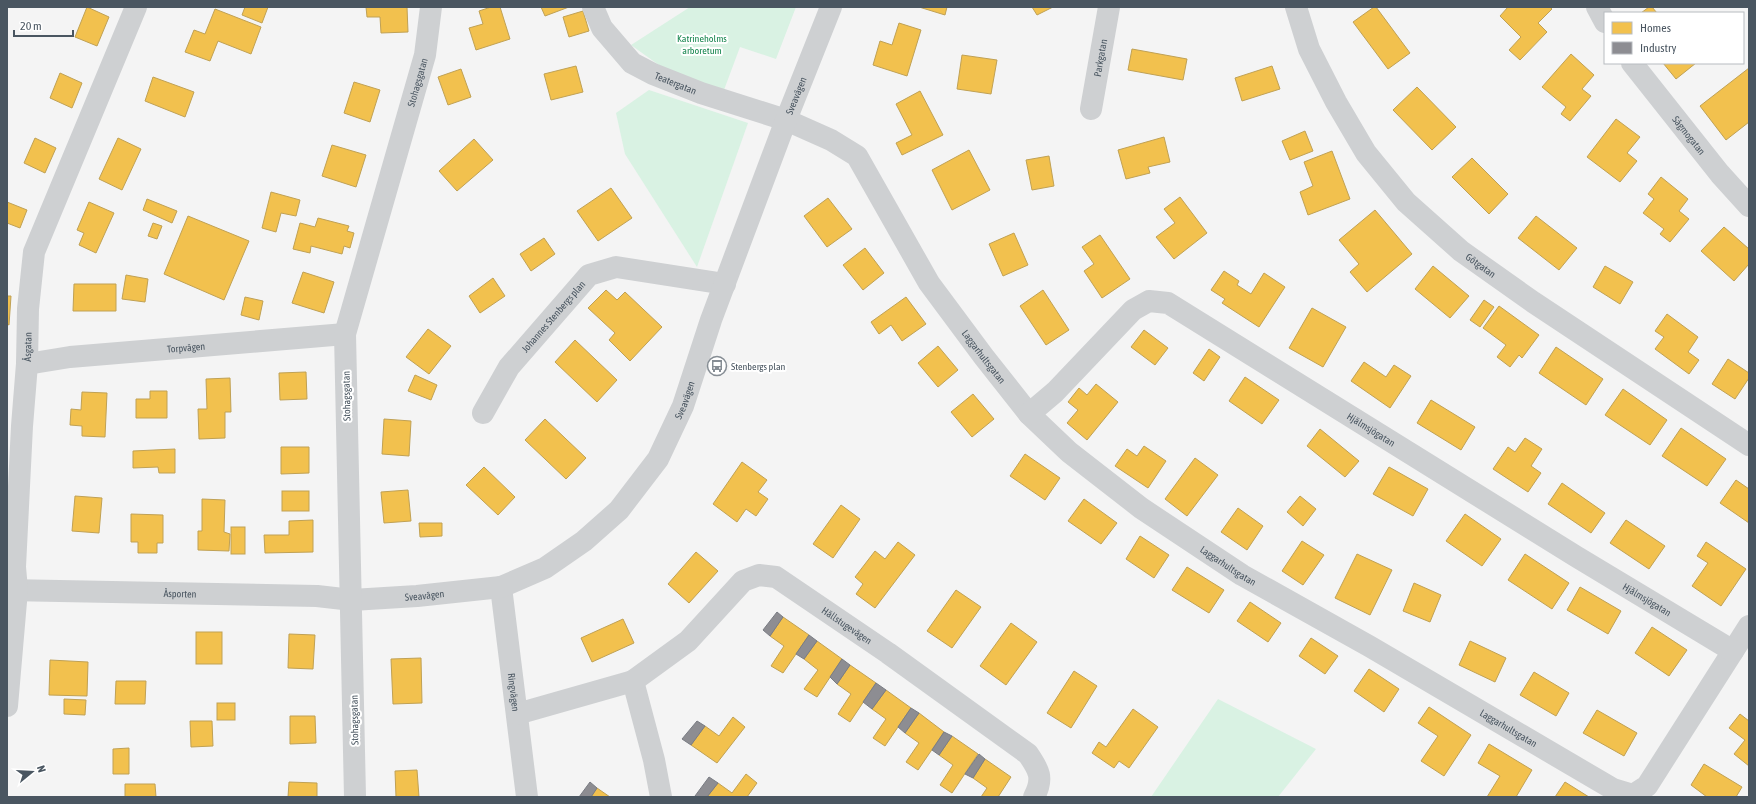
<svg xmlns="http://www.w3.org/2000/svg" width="1756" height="804" font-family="'Asap Condensed',sans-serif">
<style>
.green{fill:#d9f2e3}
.homes{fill:#f2c14e;stroke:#c0a154}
.industry{fill:#8d8d92;stroke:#797c83}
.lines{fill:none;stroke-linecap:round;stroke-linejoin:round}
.minor{stroke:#ced0d2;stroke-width:22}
.labels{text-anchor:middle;stroke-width:4;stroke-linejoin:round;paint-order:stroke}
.park-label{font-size:10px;fill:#17864f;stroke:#fff}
.street-label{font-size:10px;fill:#4a5661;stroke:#fff}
.poi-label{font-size:10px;fill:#4a5661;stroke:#fff;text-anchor:start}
</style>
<rect width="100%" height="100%" fill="#f4f4f4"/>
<!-- green -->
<g class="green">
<polygon points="690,7 796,7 776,59 740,47 724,90 670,73 631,45"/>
<polygon points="649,90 748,123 697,267 625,154 616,113"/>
<polygon points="1218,699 1316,749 1278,797 1151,797"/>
</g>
<!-- homes -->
<g class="homes">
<polygon points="87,7 109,17 97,46 75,37"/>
<polygon points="245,7 268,7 262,23 242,15"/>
<polygon points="366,7 407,7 408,32 381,33 380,17 367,17"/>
<polygon points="491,7 500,7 510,39 476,50 469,28 483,24 479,11"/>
<polygon points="541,7 569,7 545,16"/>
<polygon points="919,7 947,7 945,15"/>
<polygon points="1032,7 1053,7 1037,15"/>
<polygon points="1374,7 1376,7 1410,53 1388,69 1353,22"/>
<polygon points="1508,7 1550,7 1552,9 1538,23 1547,32 1520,60 1509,50 1521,37 1500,16"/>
<polygon points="1649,7 1652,7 1657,13 1641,13"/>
<polygon points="215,9 261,27 251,54 218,41 210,61 185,52 194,30 205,34"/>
<polygon points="583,11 589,31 569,37 563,17"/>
<polygon points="899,23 921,30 907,76 873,65 880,41 892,45"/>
<polygon points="1132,49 1187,59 1183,80 1128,70"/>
<polygon points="1571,54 1594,75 1582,89 1591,96 1570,121 1561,114 1566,107 1542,87"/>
<polygon points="962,55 997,60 991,94 957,89"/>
<polygon points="1663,63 1696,63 1676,79"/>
<polygon points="576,66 583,92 551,100 544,74"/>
<polygon points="1272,66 1280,89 1242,101 1235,78"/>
<polygon points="1749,68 1749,122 1726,140 1700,106"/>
<polygon points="461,69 471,97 448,105 438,77"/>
<polygon points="60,73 82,83 72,108 50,98"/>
<polygon points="153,77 194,92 185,117 145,101"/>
<polygon points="354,82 380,90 370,122 344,113"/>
<polygon points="1417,87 1456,127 1432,150 1393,110"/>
<polygon points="920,91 943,135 902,155 896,143 912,135 896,104"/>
<polygon points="1616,119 1640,137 1627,153 1637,161 1620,182 1587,157"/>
<polygon points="1305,131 1313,151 1290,160 1282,141"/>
<polygon points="1164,137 1170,162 1148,167 1150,173 1126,179 1118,150"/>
<polygon points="35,138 56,148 45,173 24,163"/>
<polygon points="118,138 141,149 122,190 99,179"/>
<polygon points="474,139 493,160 457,191 439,171"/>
<polygon points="332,145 366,155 356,187 322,176"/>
<polygon points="969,150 990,190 952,210 932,170"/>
<polygon points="1332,151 1350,199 1308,215 1300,192 1313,186 1304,162"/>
<polygon points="1049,156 1054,186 1032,190 1026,160"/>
<polygon points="1472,158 1508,194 1489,214 1452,177"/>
<polygon points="1661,177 1688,199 1679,211 1689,219 1670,242 1660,234 1664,229 1643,213 1654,199 1648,194"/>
<polygon points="611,188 632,218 598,241 577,211"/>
<polygon points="271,192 300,200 296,216 281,213 276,232 262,228"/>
<polygon points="1180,197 1207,233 1174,259 1156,237 1175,223 1164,209"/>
<polygon points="828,198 852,229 827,247 804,216"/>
<polygon points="147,199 177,211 172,223 143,210"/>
<polygon points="7,202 27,210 20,228 7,223"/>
<polygon points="89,202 114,213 96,253 79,245 84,233 77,230"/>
<polygon points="1375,210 1412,254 1367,292 1350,272 1359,264 1339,240"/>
<polygon points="188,216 249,241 224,300 164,274"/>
<polygon points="1536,216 1577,248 1559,270 1518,238"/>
<polygon points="318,218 349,226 347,231 354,233 350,248 344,246 342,254 311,246 310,253 293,249 300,223 315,227"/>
<polygon points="153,223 162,226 157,239 148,236"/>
<polygon points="1724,227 1749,249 1749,264 1734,281 1701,251"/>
<polygon points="1014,233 1028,265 1003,276 989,244"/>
<polygon points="1100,235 1130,279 1102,298 1084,271 1094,264 1082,247"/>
<polygon points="544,238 555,254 531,271 520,254"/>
<polygon points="865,248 884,273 863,290 843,265"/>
<polygon points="1433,266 1469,296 1450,318 1415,289"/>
<polygon points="1605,266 1633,282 1620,304 1593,287"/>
<polygon points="1224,271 1239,281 1237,285 1251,294 1264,273 1285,287 1259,327 1222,303 1225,299 1211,290"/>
<polygon points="303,272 334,282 324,313 292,303"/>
<polygon points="126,275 148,279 145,302 122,299"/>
<polygon points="493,278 505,296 480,313 469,296"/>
<polygon points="74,284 116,284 116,311 73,311"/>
<polygon points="606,290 617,300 625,292 662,327 630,361 609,340 615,333 588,308"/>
<polygon points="1043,290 1069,330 1046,345 1020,306"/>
<polygon points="7,296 11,296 9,325 7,324"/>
<polygon points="245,297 263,301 259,320 241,315"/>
<polygon points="906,297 926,324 902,341 891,325 879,334 871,322"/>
<polygon points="1484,300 1494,307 1480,327 1470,320"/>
<polygon points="1499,306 1539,335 1522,358 1519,355 1510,367 1497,357 1506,345 1483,328"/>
<polygon points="1312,308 1346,327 1323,367 1289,348"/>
<polygon points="1667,314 1698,337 1688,352 1699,360 1689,374 1655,349 1664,337 1655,331"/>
<polygon points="428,329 451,346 429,374 406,357"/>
<polygon points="1144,330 1168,348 1155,365 1131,347"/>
<polygon points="575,340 617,380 597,402 555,362"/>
<polygon points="938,346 958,370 938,387 918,363"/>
<polygon points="1556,347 1603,379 1586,405 1539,373"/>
<polygon points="1209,349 1220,357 1204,381 1193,373"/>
<polygon points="1728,359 1749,373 1749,378 1735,399 1712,384"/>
<polygon points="1364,362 1386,377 1394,365 1411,376 1390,408 1351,381"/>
<polygon points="306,372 307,399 280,400 279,373"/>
<polygon points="415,375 437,385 431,400 408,391"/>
<polygon points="1245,377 1279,400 1262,424 1229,401"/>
<polygon points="230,378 231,412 225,412 225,438 199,439 198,409 207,409 206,379"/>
<polygon points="1096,384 1118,402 1087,440 1067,423 1078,410 1068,402 1079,388 1087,395"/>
<polygon points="1623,389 1667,420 1650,445 1605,415"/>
<polygon points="150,391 167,391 167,418 136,418 136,399 150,399"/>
<polygon points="82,392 107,393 105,437 82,436 82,426 70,425 71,409 81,410"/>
<polygon points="973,394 994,419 972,437 951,412"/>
<polygon points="1431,400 1475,427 1461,450 1417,423"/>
<polygon points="384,419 411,421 409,456 382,454"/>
<polygon points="545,419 586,458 566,479 525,440"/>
<polygon points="1681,428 1726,459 1707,486 1662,456"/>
<polygon points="1320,429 1359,461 1345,477 1307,446"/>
<polygon points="1525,438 1542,449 1531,466 1541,473 1528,492 1493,469 1508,447 1515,452"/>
<polygon points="1144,446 1166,461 1148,488 1115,466 1127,449 1137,456"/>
<polygon points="281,447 309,447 309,473 281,474"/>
<polygon points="175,449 175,473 159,473 158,467 133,468 133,451"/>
<polygon points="1025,454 1060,478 1045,500 1010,476"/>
<polygon points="1195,458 1218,475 1187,516 1165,499"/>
<polygon points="742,462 767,480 758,492 768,499 756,516 746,509 737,522 713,504"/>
<polygon points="484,467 515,497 498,515 466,485"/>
<polygon points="1389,467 1428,489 1413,516 1373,494"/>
<polygon points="1736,480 1749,489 1749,523 1720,503"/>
<polygon points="1562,483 1605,513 1591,533 1548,504"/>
<polygon points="408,490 411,521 384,523 381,492"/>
<rect x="282" y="491" width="27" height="20"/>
<polygon points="75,496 102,498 99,533 72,531"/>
<polygon points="1300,496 1316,509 1303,526 1287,512"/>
<polygon points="202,499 225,500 224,532 230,534 229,551 198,550 198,531 202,531"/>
<polygon points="1084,499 1117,523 1101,544 1068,521"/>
<polygon points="841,505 860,519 833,558 813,544"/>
<polygon points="1238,508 1263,526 1247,550 1221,532"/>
<polygon points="131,514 163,515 163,543 157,543 157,553 138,553 138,542 131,542"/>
<polygon points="1465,514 1501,539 1482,566 1446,541"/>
<polygon points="313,520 313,552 265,553 264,535 289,535 289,521"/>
<polygon points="1626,520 1665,546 1649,569 1610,543"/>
<polygon points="419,523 442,523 442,536 420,537"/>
<rect x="231" y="527" width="14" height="27"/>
<polygon points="1140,536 1169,555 1154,578 1126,559"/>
<polygon points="1302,541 1324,555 1303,585 1282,571"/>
<polygon points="898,542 915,555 875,608 856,594 863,584 855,577 875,551 885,559"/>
<polygon points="1706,542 1746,569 1721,606 1692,586 1708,563 1697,556"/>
<polygon points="696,552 718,571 689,603 668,584"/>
<polygon points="1357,554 1392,570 1370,615 1335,598"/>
<polygon points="1525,554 1569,583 1552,609 1508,580"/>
<polygon points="1187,567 1224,590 1209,613 1172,590"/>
<polygon points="1414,583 1441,595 1430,622 1403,611"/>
<polygon points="1580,587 1621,611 1608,634 1567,610"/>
<polygon points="956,590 981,607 952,648 927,631"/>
<polygon points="1250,602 1281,623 1268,642 1237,621"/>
<polygon points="783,617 809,635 783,673 771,666 784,646 770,636"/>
<polygon points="623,619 634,643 592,662 581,638"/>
<polygon points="1011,623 1037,642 1006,685 980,666"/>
<polygon points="1652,627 1687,650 1669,676 1635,653"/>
<rect x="196" y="632" width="26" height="32"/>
<polygon points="289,634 315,635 313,669 288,668"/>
<polygon points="1311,638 1338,656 1325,674 1299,656"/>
<polygon points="817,641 842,659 817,697 804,689 818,670 804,659"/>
<polygon points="1470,641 1506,658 1495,682 1459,665"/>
<polygon points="421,658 422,703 393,704 391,659"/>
<polygon points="50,660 88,662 87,696 49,695"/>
<polygon points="850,665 876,683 850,722 838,714 851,694 837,684"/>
<polygon points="1369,669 1399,689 1384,712 1354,691"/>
<polygon points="1074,671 1097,686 1071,728 1047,713"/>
<polygon points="1534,672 1569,693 1556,716 1520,695"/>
<polygon points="116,681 146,681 145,704 115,704"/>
<polygon points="886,690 911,708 885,746 873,738 886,719 872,709"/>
<polygon points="64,699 86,700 85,715 64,714"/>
<rect x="217" y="703" width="18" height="17"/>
<polygon points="1429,707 1471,735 1444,776 1421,761 1438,736 1418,723"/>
<polygon points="1133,709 1158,727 1129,768 1119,761 1114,768 1092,753 1099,742 1106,747"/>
<polygon points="1597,710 1637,733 1624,756 1583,733"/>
<polygon points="919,713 944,732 918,770 906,762 919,743 905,733"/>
<polygon points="1740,714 1749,721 1749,766 1734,754 1745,740 1729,728"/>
<polygon points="290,716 315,716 316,743 290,744"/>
<polygon points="733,717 745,727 717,763 691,745 705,726 719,736"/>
<polygon points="190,721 212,721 213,746 191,747"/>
<polygon points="952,736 978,754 952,793 940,785 953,765 939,755"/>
<polygon points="1489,744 1532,770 1516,797 1487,797 1500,776 1478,763"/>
<polygon points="129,748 129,774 113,774 113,749"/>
<polygon points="985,759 1011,777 998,797 981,797 987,788 973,778"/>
<polygon points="1704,764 1742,787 1736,797 1707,797 1691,785"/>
<polygon points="417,770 419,797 396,797 395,771"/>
<polygon points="746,774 757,783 747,797 707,797 718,783 732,793"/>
<polygon points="289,782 317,783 317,797 288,797"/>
<polygon points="1565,782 1589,797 1555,797"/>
<polygon points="125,784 155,784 156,797 125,797"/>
<polygon points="597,788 610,797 591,797"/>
</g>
<!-- industry -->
<g class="industry">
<polygon points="777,612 783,617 770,636 763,630"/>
<polygon points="809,635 817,641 804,659 796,654"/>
<polygon points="842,659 850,665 837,684 830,677"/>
<polygon points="876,683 886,690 872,709 863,702"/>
<polygon points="911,708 919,713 905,733 898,727"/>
<polygon points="697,721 705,726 691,745 682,739"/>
<polygon points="944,732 952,736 939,755 932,750"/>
<polygon points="979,754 985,759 973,778 965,774"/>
<polygon points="709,777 718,783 707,797 697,797 695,796"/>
<polygon points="590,782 597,788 591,797 579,797"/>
</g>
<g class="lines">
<!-- minor -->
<g class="minor">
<path id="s1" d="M593,7L602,28L632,63L653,74L701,93L786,120L831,140L857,156L929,283L984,357L1029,414L1069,452L1141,508L1242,575L1369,646L1613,789L1633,795L1647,786L1749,626"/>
<path id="s2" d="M1296,7L1309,49L1336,102L1366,153L1406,202L1461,251L1533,302L1749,445"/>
<polyline points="1597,7 1605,22"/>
<path id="s3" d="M1632,63L1720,174L1749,206"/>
<path id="s4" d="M1091,109L1109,7"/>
<path id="s5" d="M27,364L70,357L345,334"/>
<path id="s6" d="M483,413L509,367L589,275L616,267L725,284"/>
<path id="s7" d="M1029,414L1055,392L1133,310L1149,301L1168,303L1577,557L1733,651"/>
<path id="s8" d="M501,587L527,797"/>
<path id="s9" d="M7,590L317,596L352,600L417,596L501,587L545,568L584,541L619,510L658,459L683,406L711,320L786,120L831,7"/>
<polyline points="633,681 654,760 661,797"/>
<path id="s10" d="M7,706L17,590L15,567L22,426L27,364L28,309L34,252L136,7"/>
<path id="s11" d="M517,714L633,681L688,641L743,581L759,575L776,577L888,653L1028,754C1039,770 1044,778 1034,797"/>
<path id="s12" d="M355,797L345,334L425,55L431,7"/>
</g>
</g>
<!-- icons -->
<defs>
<g id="bus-ring" transform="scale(1)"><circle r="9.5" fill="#fff" stroke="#868d94" stroke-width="1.5"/><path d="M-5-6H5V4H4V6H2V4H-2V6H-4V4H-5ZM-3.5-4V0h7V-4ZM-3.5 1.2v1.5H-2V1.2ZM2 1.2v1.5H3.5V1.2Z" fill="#868d94"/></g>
</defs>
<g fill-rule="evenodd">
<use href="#bus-ring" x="717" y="366"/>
</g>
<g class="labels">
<!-- park labels -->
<g class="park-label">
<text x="702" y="42">Katrineholms<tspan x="702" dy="12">arboretum</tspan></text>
</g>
<!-- street labels -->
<g class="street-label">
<text dy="4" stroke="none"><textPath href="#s4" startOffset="52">Parkgatan</textPath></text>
<text dy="4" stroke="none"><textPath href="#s12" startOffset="725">Stohagsgatan</textPath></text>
<text dy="4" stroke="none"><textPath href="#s1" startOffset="117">Teatergatan</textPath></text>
<text dy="4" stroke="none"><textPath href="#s9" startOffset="1090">Sveavägen</textPath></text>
<text dy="4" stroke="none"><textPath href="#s3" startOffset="92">Sågmogatan</textPath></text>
<text dy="4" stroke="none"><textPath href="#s2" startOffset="324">Götgatan</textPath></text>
<text dy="4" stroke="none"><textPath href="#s6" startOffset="120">Johannes Stenbergs plan</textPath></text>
<text dy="4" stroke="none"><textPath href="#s5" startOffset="160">Torpvägen</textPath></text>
<text dy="4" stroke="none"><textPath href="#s10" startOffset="360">Åsgatan</textPath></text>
<text dy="4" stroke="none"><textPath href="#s1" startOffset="551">Laggarhultsgatan</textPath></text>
<text transform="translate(346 396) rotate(-91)" y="4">Stohagsgatan</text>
<text dy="4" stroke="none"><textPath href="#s9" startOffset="766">Sveavägen</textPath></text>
<text dy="4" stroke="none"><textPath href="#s7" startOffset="424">Hjälmsjögatan</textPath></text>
<text dy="4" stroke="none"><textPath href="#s1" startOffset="875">Laggarhultsgatan</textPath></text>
<text dy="4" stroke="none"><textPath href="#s9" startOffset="173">Åsporten</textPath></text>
<text dy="4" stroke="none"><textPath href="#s9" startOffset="418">Sveavägen</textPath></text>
<text dy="4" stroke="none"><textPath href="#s7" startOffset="748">Hjälmsjögatan</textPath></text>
<text dy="4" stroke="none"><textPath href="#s11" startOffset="390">Hällstugevägen</textPath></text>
<text dy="4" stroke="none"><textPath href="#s8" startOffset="106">Ringvägen</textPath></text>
<text transform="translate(354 720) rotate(-91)" y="4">Stohagsgatan</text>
<text dy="4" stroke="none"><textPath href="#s1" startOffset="1199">Laggarhultsgatan</textPath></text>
</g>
<!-- poi labels -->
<g class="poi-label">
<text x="731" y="370">Stenbergs plan</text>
</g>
</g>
<!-- border -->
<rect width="1756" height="804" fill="none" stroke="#4a5661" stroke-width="16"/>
<!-- legend -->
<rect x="1604" y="12" width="140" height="52" fill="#ffffff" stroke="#b7bbc0"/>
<rect x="1612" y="22" width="20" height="12" fill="#f2c14e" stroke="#b7bbc0"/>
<text x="1640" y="32" font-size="12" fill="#4a5661">Homes</text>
<rect x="1612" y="42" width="20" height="12" fill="#8d8d92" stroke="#b7bbc0"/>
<text x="1640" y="52" font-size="12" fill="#4a5661">Industry</text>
<!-- north arrow -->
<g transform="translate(32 772) rotate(72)" stroke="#ffffff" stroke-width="3" paint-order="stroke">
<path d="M0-3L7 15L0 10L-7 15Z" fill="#4a5661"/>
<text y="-6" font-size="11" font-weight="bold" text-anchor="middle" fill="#4a5661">N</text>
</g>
<!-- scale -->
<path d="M14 30v6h59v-6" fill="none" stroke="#4a5661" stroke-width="2"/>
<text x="20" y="30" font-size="12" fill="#4a5661" stroke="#ffffff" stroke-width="3" paint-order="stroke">20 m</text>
</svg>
